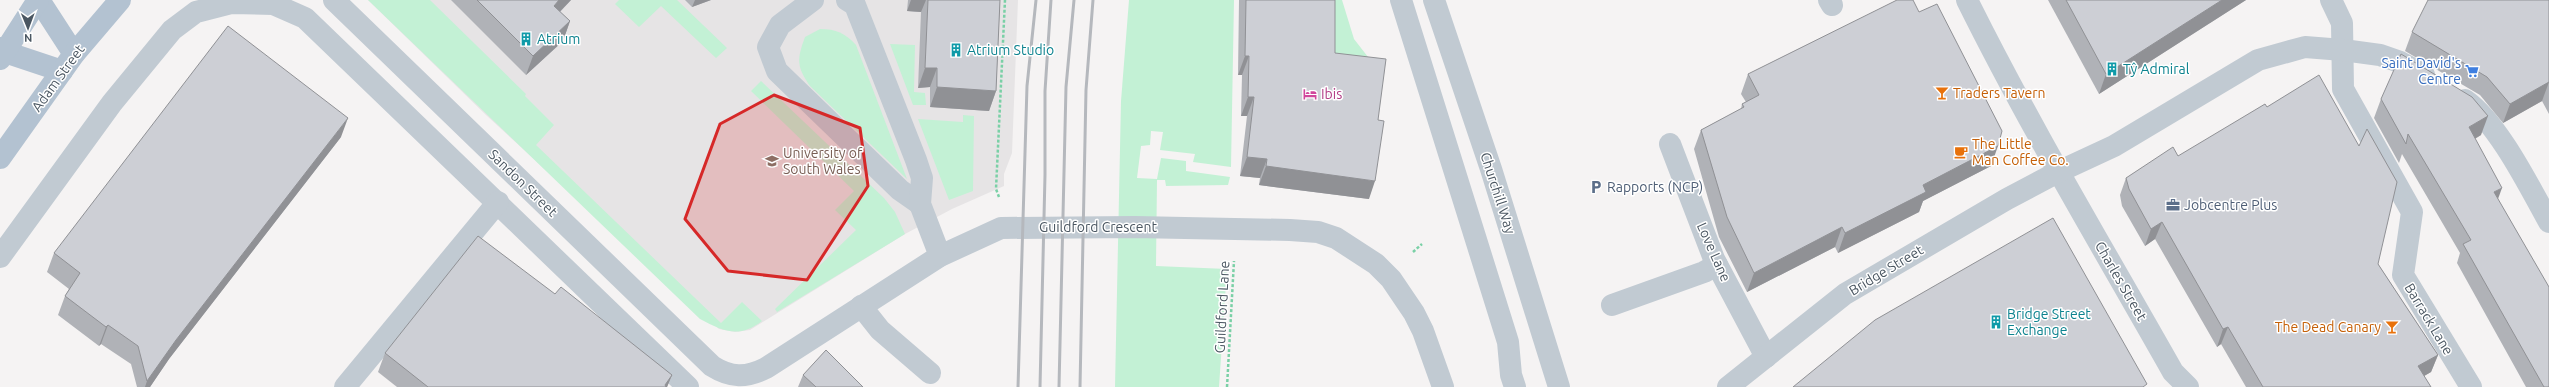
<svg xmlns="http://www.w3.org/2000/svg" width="2549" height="387" font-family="Ubuntu,sans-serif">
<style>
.education{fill:#e6e4e5}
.green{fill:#c3f1d5}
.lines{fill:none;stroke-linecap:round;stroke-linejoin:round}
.path{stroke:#7ad0a6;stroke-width:2.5;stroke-dasharray:3 2;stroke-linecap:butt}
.minor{stroke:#c1cad2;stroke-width:22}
.major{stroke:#b3c2d1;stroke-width:22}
.rail{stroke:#b5b8bd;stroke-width:3}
.wall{fill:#b0b2b7}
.shaded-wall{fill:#909195}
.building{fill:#cdcfd5;stroke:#909195}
.marked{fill:#d62828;fill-opacity:0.2;stroke:#d62828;stroke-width:3;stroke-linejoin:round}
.labels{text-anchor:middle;stroke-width:3;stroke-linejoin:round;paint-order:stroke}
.culture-label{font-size:14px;fill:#0d838f;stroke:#fff;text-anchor:start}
.shop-label{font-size:14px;fill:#366cbe;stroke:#fff;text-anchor:end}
.street-label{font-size:14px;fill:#4a5661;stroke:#fff}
.food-label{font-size:14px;fill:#c56008;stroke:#fff;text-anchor:start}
.hotel-label{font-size:14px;fill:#b23c85;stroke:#fff;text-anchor:start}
.education-label{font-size:14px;fill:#785e54;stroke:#fff;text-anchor:start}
.service-label{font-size:14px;fill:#4e5e75;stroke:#fff;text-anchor:start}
</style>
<rect width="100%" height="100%" fill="#f5f3f3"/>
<!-- education -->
<polygon class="education" points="368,0 1018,0 1012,153 1004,174 1004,186 952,209 905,234 750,330 735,332 719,329 486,115"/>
<!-- green -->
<g class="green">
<path d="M368,0H430L526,94L525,96L554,125L536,145L721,323L742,302L762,321C739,339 723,331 700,319Z"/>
<polygon points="619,0 677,0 727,48 716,58 661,6 639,27 615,4"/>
<polygon points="1129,0 1234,0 1231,167 1193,162 1195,154 1160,150 1163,132 1151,131 1150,145 1141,146 1137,178 1157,179 1161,158 1186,161 1186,171 1230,177 1228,185 1166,186 1165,180 1157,180 1156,266 1227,269 1219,387 1115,387 1121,101"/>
<polygon points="1329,0 1342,0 1354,39 1368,57 1328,71"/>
<path d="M820,29C836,29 845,33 856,45L907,179L810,86C796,66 797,59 805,37Z"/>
<polygon points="890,44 915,45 914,92 925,93 926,105 913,105"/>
<polygon points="761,81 884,198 895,212 905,234 777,312 775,309 856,230 835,210 854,191 751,91"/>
<polygon points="963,115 974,116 973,191 949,200 918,119 963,122"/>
</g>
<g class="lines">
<!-- path -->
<g class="path">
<polyline points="999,197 996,189 1005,0"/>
<polyline points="1413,252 1422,244"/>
<polyline points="1227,387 1234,261"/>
</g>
<!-- minor -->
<g class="minor">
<path d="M334,0L712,366C731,378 746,378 766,368L940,256L1001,228L1135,227L1290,230L1318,232L1336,238L1376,264L1391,279L1414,313L1423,331L1443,387"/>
<polyline points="813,0 780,25 768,47 777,71 900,190 920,204"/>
<polyline points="847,0 855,5 916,160 922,178 920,204 940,256"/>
<polyline points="1401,0 1508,342 1511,375 1515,387"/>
<polyline points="1434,0 1491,169 1559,387"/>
<polyline points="1829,0 1832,5"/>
<path d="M1967,0C2030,127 2103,248 2173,372L2188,387"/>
<polyline points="2331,0 2342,23 2343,89 2412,212 2403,275 2471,387"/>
<path d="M2465,100C2498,123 2529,186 2549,222"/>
<polyline points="1670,144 1714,259 1766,357"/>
<polyline points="0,257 112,103 172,30 196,12 231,3 273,4 305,18 688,387"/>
<polyline points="1612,305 1704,272 1717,265"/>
<polyline points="861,306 880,330 930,373"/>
<polyline points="345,387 498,202"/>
<polyline points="1728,387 1845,294 2007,199 2058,172 2114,146 2258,60 2305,47 2343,50 2380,55 2400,62 2424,75"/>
</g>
<!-- major -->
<g class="major">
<polyline points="39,0 74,54"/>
<polyline points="0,48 5,52 62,71"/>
<polyline points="0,59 38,0"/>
<polyline points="0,158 74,54 120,0"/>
</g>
<!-- rail -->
<g class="rail">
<polyline points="1018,387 1027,86 1036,0"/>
<polyline points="1040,387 1045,175 1045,91 1051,0"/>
<polyline points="1059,387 1066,87 1074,0"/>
<polyline points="1080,387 1086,90 1093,0"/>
</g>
</g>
<!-- wall -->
<g class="wall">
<polygon points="451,0 571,0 560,12 570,21 563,41 526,75"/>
<polygon points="685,0 711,0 692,7"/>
<polygon points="908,0 1000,0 996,91 989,111 930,107 930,87 918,88 921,12 907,11"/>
<polygon points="1239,0 1335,0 1335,53 1369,199 1259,185 1260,178 1240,176 1247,116 1241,116 1242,75 1238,75"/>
<polygon points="2048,0 2246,0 2099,94"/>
<polygon points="2549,0 2549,114 2542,101 2503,123 2480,95 2405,51 2412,32"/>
<polygon points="1748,74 1991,166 1923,201 1919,212 1838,253 1835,247 1747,292 1719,237 1694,149 1701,130 1741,109 1742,104 1746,102 1741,94"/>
<polygon points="2381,99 2481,135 2475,139 2498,199 2549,387 2526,387 2457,263 2460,253 2402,154 2399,163 2374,118"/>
<polygon points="341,137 169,359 150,387 137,387 131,364 101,344 99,346 58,315 65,296 69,289 47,272 54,253"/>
<polygon points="2178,156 2378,264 2438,355 2431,372 2424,376 2431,387 2246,387 2221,344 2217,347 2155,239 2145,246 2122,206 2120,195 2126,178"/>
<polygon points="555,294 672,375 667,387 397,387 378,372 385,353"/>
<polygon points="803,375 863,387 798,387"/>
</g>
<!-- shaded-wall -->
<g class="shaded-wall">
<polygon points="559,0 571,0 547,25 554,6"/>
<polygon points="695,0 711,0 692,7"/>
<polygon points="911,0 926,0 921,12 907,11"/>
<polygon points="2222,0 2246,0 2099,94 2106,74"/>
<polygon points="570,21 563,41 526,75 533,56"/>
<polygon points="1245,56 1249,56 1242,75 1238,75"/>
<polygon points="925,68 937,68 930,87 918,88"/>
<polygon points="2549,82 2542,101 2503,123 2510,104"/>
<polygon points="937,87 996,91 989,111 930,107"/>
<polygon points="1248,97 1254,97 1247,116 1241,116"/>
<polygon points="2488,116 2481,135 2462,146 2469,127"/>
<polygon points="348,118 341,137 169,359 150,387 145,387 147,381 176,340"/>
<polygon points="1998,146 1991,166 1923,201 1919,212 1838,253 1845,233 1923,185"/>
<polygon points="1247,157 1267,159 1260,178 1240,176"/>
<polygon points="1266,166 1375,181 1369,199 1259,185"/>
<polygon points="2502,188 2495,207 2494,192"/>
<polygon points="2162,222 2155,239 2145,246 2151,229"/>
<polygon points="1842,227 1835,247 1747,292 1754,273"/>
<polygon points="108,325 101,344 99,346 106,327"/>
<polygon points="2228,327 2221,344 2217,347 2223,329"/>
<polygon points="2438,355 2431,372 2412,383 2418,366"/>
<polygon points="672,375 667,387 664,387 665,385"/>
</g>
<!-- building -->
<g class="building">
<polygon points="477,0 559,0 554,6 570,21 533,56"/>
<polygon points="928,0 1000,0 996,91 937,87 937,68 925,68"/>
<polygon points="1246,0 1335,0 1335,53 1386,59 1378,120 1384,121 1375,181 1266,166 1267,159 1247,157 1254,97 1248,97 1249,56 1245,56"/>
<polygon points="1897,0 1913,0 1919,12 1937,4 2002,131 1998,146 1923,185 1926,192 1845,233 1842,227 1754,273 1727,217 1701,130 1744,107 1742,104 1759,95 1748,74"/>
<polygon points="2066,0 2222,0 2106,74"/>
<polygon points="2428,0 2549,0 2549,82 2510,104 2487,77 2412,32"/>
<polygon points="228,26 348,118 176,340 147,381 138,346 108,325 106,327 65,296 80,273 54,253"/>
<polygon points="2401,54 2472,97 2488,116 2469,127 2502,188 2494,192 2549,287 2549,387 2544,387 2463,244 2471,240 2408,134 2406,144 2381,99"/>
<polygon points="2319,75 2359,146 2367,129 2397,182 2378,264 2438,355 2418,366 2431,387 2263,387 2228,327 2223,329 2162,222 2151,229 2129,189 2126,178 2173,147 2178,156 2265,104 2267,107"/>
<polygon points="2053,218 2147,384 2143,387 1793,387 1875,320"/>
<polygon points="478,236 555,294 561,287 672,375 665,385 666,387 428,387 385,353"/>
<polygon points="826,350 863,387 816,387 803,375"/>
</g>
<!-- marked area -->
<path class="marked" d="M774,95L860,128L868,186L807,280L728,271L685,219L720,124Z"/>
<!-- icons -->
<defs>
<g id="building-bare" transform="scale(1.08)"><path d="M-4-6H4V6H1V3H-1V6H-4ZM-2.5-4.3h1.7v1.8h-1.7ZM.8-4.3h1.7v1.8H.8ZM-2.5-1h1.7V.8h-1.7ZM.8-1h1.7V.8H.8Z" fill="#0f9aa8" stroke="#fff" stroke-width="2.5" paint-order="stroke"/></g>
<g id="supermarket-bare" transform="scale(1.08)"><path d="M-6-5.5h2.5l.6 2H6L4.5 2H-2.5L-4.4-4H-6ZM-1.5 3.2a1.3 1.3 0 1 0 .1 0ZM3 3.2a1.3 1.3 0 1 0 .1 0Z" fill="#3f7fe0" stroke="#fff" stroke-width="2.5" paint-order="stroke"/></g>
<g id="bar-bare" transform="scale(1.08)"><path d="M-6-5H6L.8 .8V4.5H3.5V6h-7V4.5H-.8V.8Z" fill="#e8710a" stroke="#fff" stroke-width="2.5" paint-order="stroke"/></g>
<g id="hotel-bare" transform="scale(1.08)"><path d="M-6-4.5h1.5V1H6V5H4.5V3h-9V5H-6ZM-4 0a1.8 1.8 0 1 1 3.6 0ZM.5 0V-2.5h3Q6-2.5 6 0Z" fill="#d1479c" stroke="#fff" stroke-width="2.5" paint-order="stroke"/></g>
<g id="cafe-bare" transform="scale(1.08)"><path d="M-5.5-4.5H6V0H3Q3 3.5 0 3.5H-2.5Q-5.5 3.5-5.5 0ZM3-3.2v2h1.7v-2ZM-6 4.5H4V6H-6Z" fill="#e8710a" stroke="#fff" stroke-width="2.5" paint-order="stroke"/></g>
<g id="university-bare" transform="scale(1.08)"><path d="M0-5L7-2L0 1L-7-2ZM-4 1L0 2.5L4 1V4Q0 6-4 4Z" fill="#8d6e63" stroke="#fff" stroke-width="2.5" paint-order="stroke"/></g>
<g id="parking-bare" transform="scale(1.08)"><path d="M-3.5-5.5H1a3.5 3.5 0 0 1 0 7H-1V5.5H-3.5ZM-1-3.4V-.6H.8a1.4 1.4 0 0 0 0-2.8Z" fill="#5c6f8a" stroke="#fff" stroke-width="2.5" paint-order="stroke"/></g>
<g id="office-bare" transform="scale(1.08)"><path d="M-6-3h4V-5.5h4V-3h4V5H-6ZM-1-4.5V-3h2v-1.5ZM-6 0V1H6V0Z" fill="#5c6f8a" stroke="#fff" stroke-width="2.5" paint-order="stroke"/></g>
</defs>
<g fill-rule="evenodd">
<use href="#building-bare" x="526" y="39"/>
<use href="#building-bare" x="956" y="50"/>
<use href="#building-bare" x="2112" y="69"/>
<use href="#supermarket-bare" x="2472" y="71"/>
<use href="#bar-bare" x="1942" y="93"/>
<use href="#hotel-bare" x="1310" y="94"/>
<use href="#cafe-bare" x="1961" y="152"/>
<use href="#university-bare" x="772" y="161"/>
<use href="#parking-bare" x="1596" y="187"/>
<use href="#office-bare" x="2173" y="205"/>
<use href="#building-bare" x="1996" y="322"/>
<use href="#bar-bare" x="2392" y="327"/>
</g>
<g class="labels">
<!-- culture labels -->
<g class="culture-label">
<text x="537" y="44">Atrium</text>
<text x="967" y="55">Atrium Studio</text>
<text x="2123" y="74">Tŷ Admiral</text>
<text x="2007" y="319">Bridge Street<tspan x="2007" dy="16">Exchange</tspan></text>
</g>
<!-- shop labels -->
<g class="shop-label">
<text x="2461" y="68">Saint David's<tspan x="2461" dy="16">Centre</tspan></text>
</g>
<!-- street labels -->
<g class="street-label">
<text transform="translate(58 78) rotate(-54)" y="5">Adam Street</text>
<text transform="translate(523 183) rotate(44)" y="5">Sandon Street</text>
<text transform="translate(1498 193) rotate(72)" y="5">Churchill Way</text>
<text x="1098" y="232">Guildford Crescent</text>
<text transform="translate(1714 252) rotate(66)" y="5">Love Lane</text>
<text transform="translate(1886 270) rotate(-31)" y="5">Bridge Street</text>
<text transform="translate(2121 281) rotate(60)" y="5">Charles Street</text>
<text transform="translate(1222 307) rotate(-87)" y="5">Guildford Lane</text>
<text transform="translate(2429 319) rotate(59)" y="5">Barrack Lane</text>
</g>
<!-- food labels -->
<g class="food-label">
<text x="1953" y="98">Traders Tavern</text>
<text x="1972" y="149">The Little<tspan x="1972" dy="16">Man Coffee Co.</tspan></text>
<text x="2381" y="332" text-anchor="end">The Dead Canary</text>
</g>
<!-- hotel labels -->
<g class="hotel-label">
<text x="1321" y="99">Ibis</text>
</g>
<!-- education labels -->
<g class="education-label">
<text x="783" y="158">University of<tspan x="783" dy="16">South Wales</tspan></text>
</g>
<!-- service labels -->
<g class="service-label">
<text x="1607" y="192">Rapports (NCP)</text>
<text x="2184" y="210">Jobcentre Plus</text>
</g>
</g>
<!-- north arrow -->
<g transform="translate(28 28) rotate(179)" stroke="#ffffff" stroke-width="3" paint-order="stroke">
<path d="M0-3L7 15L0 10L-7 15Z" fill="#4a5661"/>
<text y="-6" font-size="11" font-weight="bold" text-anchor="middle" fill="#4a5661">N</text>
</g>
</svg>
